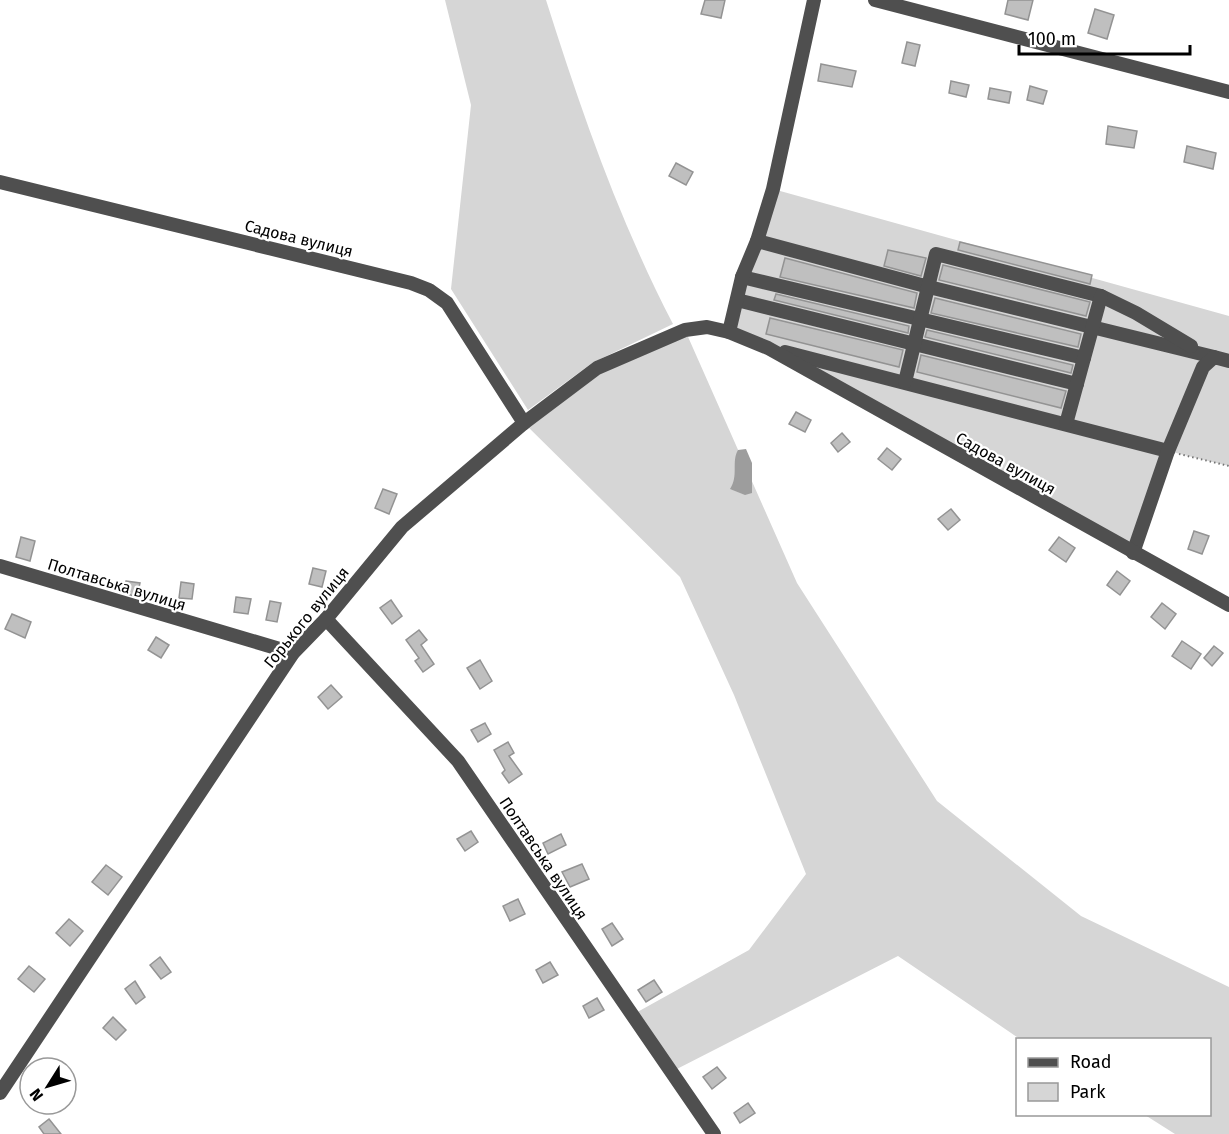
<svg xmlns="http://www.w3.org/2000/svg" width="1229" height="1134" font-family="'Fira Sans',sans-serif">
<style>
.green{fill:#d6d6d6}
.water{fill:#9d9d9d}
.building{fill:#bfbfbf;stroke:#939393;stroke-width:1.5}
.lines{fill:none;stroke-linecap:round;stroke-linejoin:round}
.path{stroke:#717171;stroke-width:2;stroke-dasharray:1.5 3;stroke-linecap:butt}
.minor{stroke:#4f4f4f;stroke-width:14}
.labels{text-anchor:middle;stroke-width:4.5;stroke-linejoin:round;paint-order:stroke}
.street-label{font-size:16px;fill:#000;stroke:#fff}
</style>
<rect width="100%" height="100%" fill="#fff"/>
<!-- green -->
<g class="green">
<path d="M445,0H546C581,111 619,220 673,324L592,363L528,410L451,289L471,105Z"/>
<polygon points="773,189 1229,316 1229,466 1168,451 1133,553 729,332"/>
<polygon points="685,330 797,583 937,801 1081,916 1229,987 1229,1134 1175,1134 1145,1115 1210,1114 1210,1040 1020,1039 898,956 671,1072 632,1015 749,950 806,874 734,695 680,577 524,423 597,368"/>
</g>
<!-- water -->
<path class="water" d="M746,449L752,463V493L745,495L730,489C739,476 731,462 738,450Z"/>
<!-- building -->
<g class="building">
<polygon points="705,0 725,0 721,18 701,14"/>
<polygon points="1008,0 1033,0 1028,20 1005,14"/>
<polygon points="1095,9 1114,15 1107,39 1088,33"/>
<polygon points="907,42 920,45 915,66 902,63"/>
<polygon points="821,64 856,71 852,87 818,81"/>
<polygon points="951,81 969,85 966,97 949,93"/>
<polygon points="1030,86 1047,91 1043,104 1027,100"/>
<polygon points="990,88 1011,92 1009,103 988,99"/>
<polygon points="1108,126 1137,131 1134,148 1106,144"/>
<polygon points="1187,146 1216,153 1213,169 1184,162"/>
<polygon points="676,163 693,172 686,185 669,176"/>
<polygon points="960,242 1092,275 1090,284 958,250"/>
<polygon points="888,250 926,258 921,276 884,266"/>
<polygon points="785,258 917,293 914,308 780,277"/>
<polygon points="943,265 1090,302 1086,316 939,280"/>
<polygon points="776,294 909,326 908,333 774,300"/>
<polygon points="935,298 1081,334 1078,347 931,313"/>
<polygon points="770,318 903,350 899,367 766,334"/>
<polygon points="927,330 1073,365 1071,373 925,337"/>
<polygon points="921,355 1066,391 1061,408 917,372"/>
<polygon points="796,412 811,420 805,432 789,424"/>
<polygon points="842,433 850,442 838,452 831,443"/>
<polygon points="887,448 901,459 892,470 878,459"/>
<polygon points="383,489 397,494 389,514 375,508"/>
<polygon points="951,509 960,520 948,530 938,519"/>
<polygon points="1194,531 1209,536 1202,554 1188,549"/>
<polygon points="21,537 35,541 30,561 16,557"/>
<polygon points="1059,537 1075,548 1066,562 1049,550"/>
<polygon points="313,568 326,571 322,587 309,584"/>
<polygon points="1117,571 1130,581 1120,595 1107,585"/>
<polygon points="126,581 140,583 137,597 124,593"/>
<polygon points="181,582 194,584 192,599 179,598"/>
<polygon points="236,597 251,599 248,614 234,612"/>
<polygon points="391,600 402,616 392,624 380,608"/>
<polygon points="270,601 281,603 277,622 266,620"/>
<polygon points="1162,603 1176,614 1165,629 1151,617"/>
<polygon points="12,614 31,622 25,638 5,629"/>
<polygon points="419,630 427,640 421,645 434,664 423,672 415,661 419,658 406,640"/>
<polygon points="156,637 169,645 161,658 148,650"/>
<polygon points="1182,641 1201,654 1191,669 1172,656"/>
<polygon points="1214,646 1223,653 1212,666 1204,658"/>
<polygon points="480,660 492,681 480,689 467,668"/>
<polygon points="331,685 342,697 328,709 318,697"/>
<polygon points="485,723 491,734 478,742 471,730"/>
<polygon points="508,742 514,753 509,756 522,774 509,783 502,773 505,770 494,750"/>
<polygon points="471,831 478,842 465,851 457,839"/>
<polygon points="561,834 566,845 548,854 543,843"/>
<polygon points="582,864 589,879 570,887 562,872"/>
<polygon points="106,865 122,877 108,895 92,882"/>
<polygon points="518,899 525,914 510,921 503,906"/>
<polygon points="69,919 83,931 70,946 56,933"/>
<polygon points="612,923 623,939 612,946 602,929"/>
<polygon points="160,957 171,972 161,979 150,965"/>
<polygon points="550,962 558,975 543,983 536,970"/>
<polygon points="29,966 45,979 34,992 18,979"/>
<polygon points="654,980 662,992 646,1002 638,990"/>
<polygon points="135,981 145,997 136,1004 125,989"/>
<polygon points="597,998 604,1010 589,1018 583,1006"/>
<polygon points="113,1017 126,1030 116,1040 103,1028"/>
<polygon points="717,1067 726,1078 712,1089 703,1077"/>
<polygon points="748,1103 755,1113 740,1123 734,1113"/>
<polygon points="49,1119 61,1134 44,1134 39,1127"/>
</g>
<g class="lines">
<!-- path -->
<polyline class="path" points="1179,454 1229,466"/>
<!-- minor -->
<g class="minor">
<polyline points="875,0 1229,92"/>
<polyline points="0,182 411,283 429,290 447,303 524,423"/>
<polyline points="757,241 773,189 814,0"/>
<polyline points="742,277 1084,358"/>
<polyline points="737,300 1077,384"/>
<polyline points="729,332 742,277 757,241 929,287 1214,357"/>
<polyline points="785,352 1168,451"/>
<polyline points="905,382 936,254 1101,296 1136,313 1191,346"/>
<polyline points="1066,424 1101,296"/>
<polyline points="1133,553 1168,451 1203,367 1214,357 1229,361"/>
<polyline points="0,566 293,653"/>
<polyline points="326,619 458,761 714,1134"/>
<polyline points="0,1093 293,653 326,619 402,527 524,423 597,368 685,330 707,327 729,332 768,348 1229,605"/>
</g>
</g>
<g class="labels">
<!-- street labels -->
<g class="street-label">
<text transform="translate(299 238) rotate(14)" y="6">Садова вулиця</text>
<text transform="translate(1006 463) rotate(29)" y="6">Садова вулиця</text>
<text transform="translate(117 584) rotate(17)" y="6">Полтавська вулиця</text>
<text transform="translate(306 617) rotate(-51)" y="6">Горького вулиця</text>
<text transform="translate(544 858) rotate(56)" y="6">Полтавська вулиця</text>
</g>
</g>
<!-- legend -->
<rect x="1016" y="1038" width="195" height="78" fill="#ffffff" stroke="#999999" stroke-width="1.5"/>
<rect x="1028" y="1058" width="30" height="9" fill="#4f4f4f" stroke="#999999" stroke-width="1.5"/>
<text x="1070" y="1068" font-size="18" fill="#000000">Road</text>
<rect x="1028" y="1083" width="30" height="18" fill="#d6d6d6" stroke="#999999" stroke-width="1.5"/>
<text x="1070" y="1098" font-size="18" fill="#000000">Park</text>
<!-- north arrow -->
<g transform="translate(48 1086) rotate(233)"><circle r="28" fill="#ffffff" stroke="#999999" stroke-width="1.5"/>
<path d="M0-4.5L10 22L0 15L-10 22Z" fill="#000000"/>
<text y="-9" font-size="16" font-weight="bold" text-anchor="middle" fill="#000000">N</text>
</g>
<!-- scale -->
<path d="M1019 45v9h171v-9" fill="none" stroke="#000000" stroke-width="3"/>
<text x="1028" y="45" font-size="18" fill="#000000" stroke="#ffffff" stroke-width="4.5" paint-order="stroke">100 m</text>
</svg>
